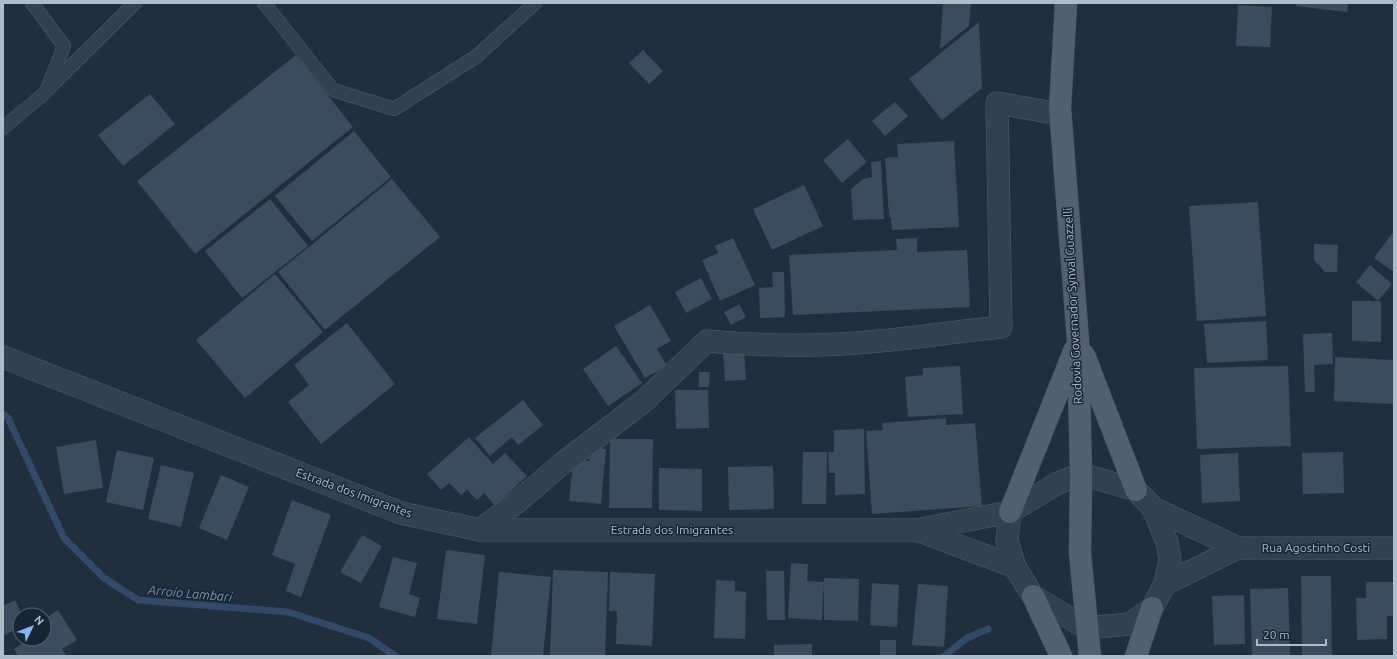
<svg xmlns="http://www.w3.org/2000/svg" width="1397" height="659" font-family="Ubuntu,sans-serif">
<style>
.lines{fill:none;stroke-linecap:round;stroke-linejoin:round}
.stream{stroke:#324a67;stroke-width:7}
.building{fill:#3c4c5e}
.service-casing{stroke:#535e6c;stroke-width:14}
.minor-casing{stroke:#535e6c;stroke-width:23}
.tertiary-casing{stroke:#535e6c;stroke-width:23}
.primary-casing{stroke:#3e4957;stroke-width:23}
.service{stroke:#35404e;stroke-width:13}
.minor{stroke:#35404e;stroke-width:22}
.tertiary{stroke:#35404e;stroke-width:22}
.primary{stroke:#525f6e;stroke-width:22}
.labels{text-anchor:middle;stroke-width:3;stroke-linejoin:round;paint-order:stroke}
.street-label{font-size:12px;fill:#b0bbca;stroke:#1a2533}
.water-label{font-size:13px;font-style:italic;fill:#7492b4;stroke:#1a2533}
</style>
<rect width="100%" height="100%" fill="#202e3e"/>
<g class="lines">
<!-- stream -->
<g class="stream">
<polyline points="3,414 8,418 64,538 104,578 138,600 288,612 369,638 395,656"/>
<polyline points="944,656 967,638 988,629"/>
</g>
</g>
<!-- building -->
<g class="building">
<polygon points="943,3 971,3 969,26 940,49"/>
<polygon points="1297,3 1348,3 1347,12 1296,6"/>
<polygon points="1238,5 1272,7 1270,47 1236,46"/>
<polygon points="979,22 982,88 942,120 909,79"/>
<polygon points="643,50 663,71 649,84 629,63"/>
<polygon points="296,55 353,127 195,254 137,181"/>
<polygon points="150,94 175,124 123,166 98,135"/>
<polygon points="895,102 908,116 885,136 872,121"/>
<polygon points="354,131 391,177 312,241 275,196"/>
<polygon points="848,139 867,162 842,183 823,160"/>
<polygon points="954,141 959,227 892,230 891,217 889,217 885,158 898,157 897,144"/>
<polygon points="881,161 884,219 853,220 851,189 863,179 872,177 871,162"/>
<polygon points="392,179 440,237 325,330 278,272"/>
<polygon points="804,185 823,226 772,250 753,209"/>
<polygon points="270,199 308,246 242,298 205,251"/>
<polygon points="1258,202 1266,316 1197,321 1189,206"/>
<polygon points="1394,231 1394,272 1374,258"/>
<polygon points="733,238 755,285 720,301 702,260 718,253 715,246"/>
<polygon points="917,238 917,252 967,250 970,307 793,315 789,255 897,250 896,239"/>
<polygon points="1314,244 1338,245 1337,272 1325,272 1314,260"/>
<polygon points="1370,265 1392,284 1378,301 1356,282"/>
<polygon points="772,272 784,272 785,317 760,318 759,288 773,287"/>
<polygon points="275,274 323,332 245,398 196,340"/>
<polygon points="701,278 712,299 686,313 675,292"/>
<polygon points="1352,301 1381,301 1381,342 1352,341"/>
<polygon points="739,304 746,317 731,325 724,312"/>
<polygon points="650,305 671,341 657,349 667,366 645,378 614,326"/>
<polygon points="1266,321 1268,360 1207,363 1204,324"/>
<polygon points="347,323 395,384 321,444 288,402 309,385 294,365"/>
<polygon points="1332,333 1333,364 1314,365 1315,392 1305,392 1303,334"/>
<polygon points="616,346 642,383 608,406 583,369"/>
<polygon points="744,350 746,380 725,381 723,352"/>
<polygon points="1335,357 1394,360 1394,404 1334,401"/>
<polygon points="960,366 963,414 908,417 905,377 923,375 923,368"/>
<polygon points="1288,366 1291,446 1197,449 1194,368"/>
<polygon points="699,372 710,372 709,387 699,387"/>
<polygon points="675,390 708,390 709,428 676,429"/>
<polygon points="523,400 543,425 518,445 512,437 490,456 475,438"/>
<polygon points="946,418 946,425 975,423 982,506 872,514 866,431 883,430 882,423"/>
<polygon points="864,429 865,494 835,495 835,473 829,473 828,452 834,452 834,430"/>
<polygon points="469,437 493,464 505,453 527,476 495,506 484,493 477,500 467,490 461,495 449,483 441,490 427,474"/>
<polygon points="610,439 653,439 652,508 609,508"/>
<polygon points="96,440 103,488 64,494 56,447"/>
<polygon points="590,447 606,449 601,504 569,501 573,464 580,465 580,460 589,461"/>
<polygon points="117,450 154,458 143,510 106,502"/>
<polygon points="803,452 827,452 826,504 802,504"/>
<polygon points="1343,452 1344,493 1303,494 1302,453"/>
<polygon points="1238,453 1240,501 1202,503 1200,455"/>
<polygon points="161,465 194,473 181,527 148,519"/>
<polygon points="773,466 774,509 729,510 728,467"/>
<polygon points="659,468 702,469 702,511 659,510"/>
<polygon points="221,475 249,487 227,540 199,528"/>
<polygon points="292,500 331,515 301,597 286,591 295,564 272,555"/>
<polygon points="362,535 382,546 361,583 340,572"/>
<polygon points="446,550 485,555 477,624 437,619"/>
<polygon points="393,557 417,563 409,594 420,598 415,617 379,607"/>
<polygon points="791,563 808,564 807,581 824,582 822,620 788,618"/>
<polygon points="553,570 608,572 605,656 550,656"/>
<polygon points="766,571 784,571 785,620 767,620"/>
<polygon points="499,572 551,577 543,656 491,656"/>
<polygon points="610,572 655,574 652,646 616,644 617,611 609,611"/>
<polygon points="1301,576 1331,576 1332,656 1302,656"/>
<polygon points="824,578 859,579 858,621 824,620"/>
<polygon points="716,580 735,581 735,591 746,592 745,639 714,638"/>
<polygon points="1366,582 1394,582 1394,616 1387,616 1387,639 1357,640 1356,598 1366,598"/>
<polygon points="872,583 899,585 897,627 870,625"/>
<polygon points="918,584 948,586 944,647 912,645"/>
<polygon points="1288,588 1290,655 1252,655 1250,589"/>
<polygon points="1244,595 1245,644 1214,645 1212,596"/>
<polygon points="15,600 22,615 20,615 20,627 3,636 3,606"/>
<polygon points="58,610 77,640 62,649 67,656 18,656 14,649 30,639 44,639 44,619"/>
<rect x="880" y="640" width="16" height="16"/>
<polygon points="812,644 812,656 774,656 774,645"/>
</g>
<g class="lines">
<!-- service casing -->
<g class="service-casing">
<g id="service">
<polyline points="264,3 333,90 394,109 477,56 535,3"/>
<polyline points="49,88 135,3"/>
<polyline points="3,128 46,92 64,46 32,3"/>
</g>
</g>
<!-- minor casing -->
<g class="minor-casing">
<path id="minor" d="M480,530L517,502L563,463L643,402L707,341C764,346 823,347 880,341C921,337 961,331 1001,327L997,103L1060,114"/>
</g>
<!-- tertiary casing -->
<g class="tertiary-casing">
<g id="tertiary">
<polyline points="3,357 401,513 480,530 916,530 1010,512"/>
<polyline points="1153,508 1167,542 1170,559 1165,584 1152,608 1130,624 1086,628 1033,596 1015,567 1007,541 1010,512 1058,483 1081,474 1136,490 1153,508 1238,548 1394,548"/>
<polyline points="917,530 1015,567"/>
<polyline points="1165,584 1238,548"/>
</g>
</g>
<!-- primary casing -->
<g class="primary-casing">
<g id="primary">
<polyline points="1066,3 1060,108 1078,340 1081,474 1080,553 1090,656"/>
<polyline points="1084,355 1136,490"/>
<polyline points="1010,512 1075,349"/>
<polyline points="1033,596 1061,656"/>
<polyline points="1136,656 1152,608"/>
</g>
</g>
<!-- service -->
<use href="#service" class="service"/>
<!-- minor -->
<use href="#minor" class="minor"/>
<!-- tertiary -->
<use href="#tertiary" class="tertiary"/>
<!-- primary -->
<use href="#primary" class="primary"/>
</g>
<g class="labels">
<!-- street labels -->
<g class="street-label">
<text transform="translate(1073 306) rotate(-93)" y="4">Rodovia Governador Synval Guazzelli</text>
<text transform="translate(354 493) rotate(20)" y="4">Estrada dos Imigrantes</text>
<text x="672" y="534">Estrada dos Imigrantes</text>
<text x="1316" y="552">Rua Agostinho Costi</text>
</g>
<!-- water labels -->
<g class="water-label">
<text transform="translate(190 593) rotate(5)" y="5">Arroio Lambari</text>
</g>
</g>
<!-- border -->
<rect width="1397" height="659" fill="none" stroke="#b0bbca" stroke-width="8"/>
<!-- north arrow -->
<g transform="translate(32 627) rotate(47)"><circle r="19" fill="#1a2533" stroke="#56616f"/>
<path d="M0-3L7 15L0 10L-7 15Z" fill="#80b5ff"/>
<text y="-6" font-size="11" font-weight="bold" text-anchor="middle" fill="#b0bbca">N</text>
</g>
<!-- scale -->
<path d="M1257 639v6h69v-6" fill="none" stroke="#b0bbca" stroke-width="2"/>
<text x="1263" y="639" font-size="12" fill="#b0bbca" stroke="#1a2533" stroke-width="3" paint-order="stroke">20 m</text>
</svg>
